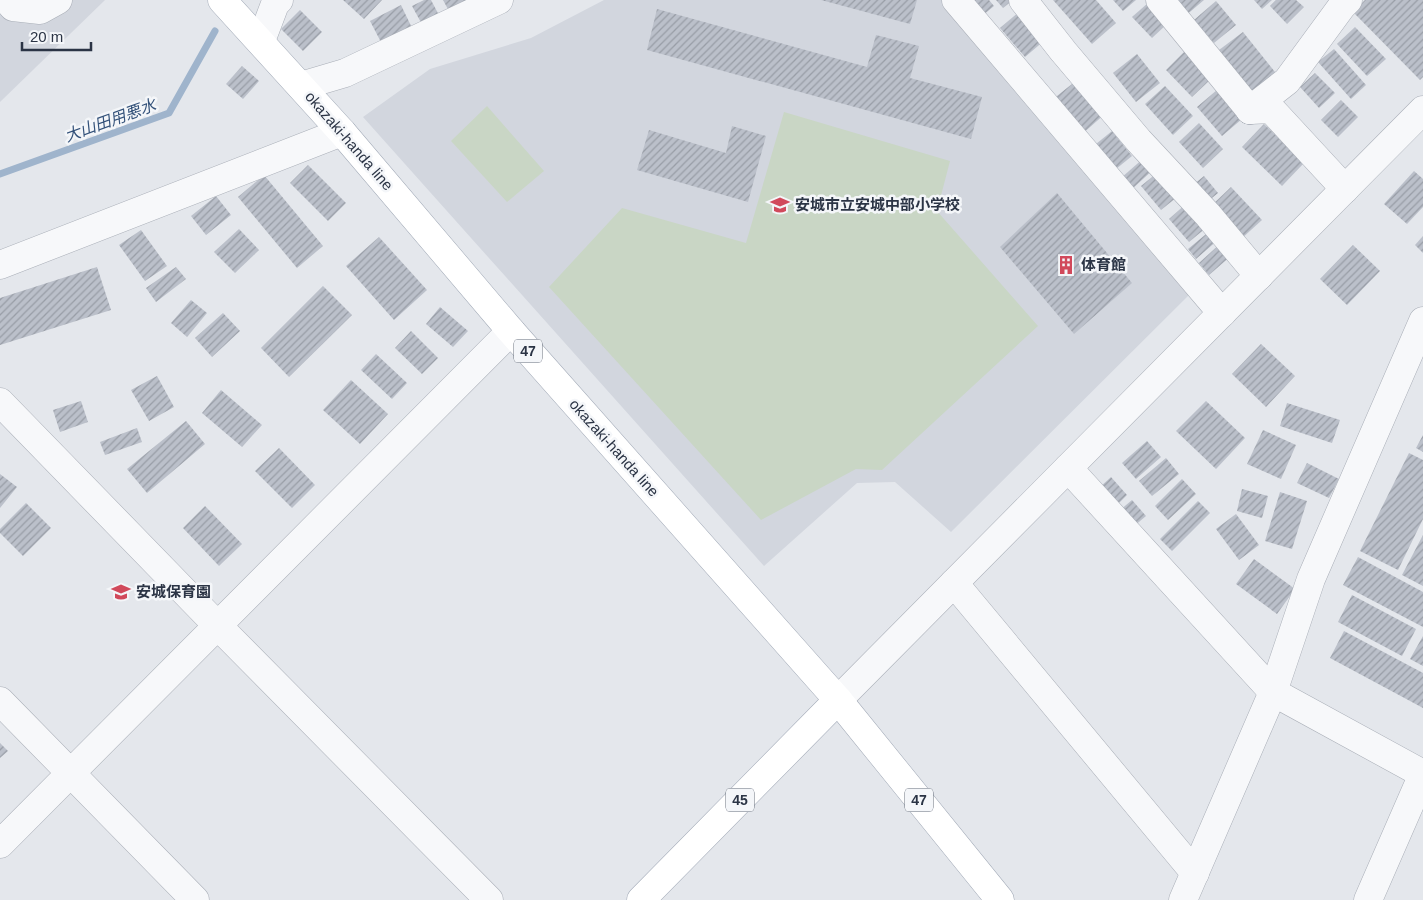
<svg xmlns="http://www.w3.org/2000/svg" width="1423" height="900" font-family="Helvetica,'Noto Sans JP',sans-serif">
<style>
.built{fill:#d2d6de}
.pitch{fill:#c9d6c5}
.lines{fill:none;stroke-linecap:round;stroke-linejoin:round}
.stream{stroke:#9fb4cc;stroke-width:7}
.building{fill:url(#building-hatch)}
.minor-casing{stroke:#a9aeb7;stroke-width:29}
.major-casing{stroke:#a3abb8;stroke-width:29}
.minor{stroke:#f7f8fa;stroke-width:28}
.major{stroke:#fff;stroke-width:28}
.labels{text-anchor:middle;stroke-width:5;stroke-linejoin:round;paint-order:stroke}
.shield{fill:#f4f6f9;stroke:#676e7b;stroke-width:1}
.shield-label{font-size:14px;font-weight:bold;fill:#2b3445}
.street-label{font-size:15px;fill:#2b3445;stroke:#f4f6f9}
.poi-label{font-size:15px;font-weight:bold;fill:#2b3445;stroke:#f4f6f9;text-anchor:start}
.water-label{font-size:16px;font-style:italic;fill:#34527a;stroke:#f4f6f9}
</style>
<defs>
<pattern id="building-hatch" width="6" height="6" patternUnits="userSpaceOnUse" patternTransform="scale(1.25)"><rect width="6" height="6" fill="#bbc0ca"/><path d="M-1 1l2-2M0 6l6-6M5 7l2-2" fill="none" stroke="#989da6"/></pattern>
</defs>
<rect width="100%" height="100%" fill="#e4e7ec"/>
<!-- built -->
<g class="built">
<polygon points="0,0 105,0 0,102"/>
<polygon points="604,0 947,0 1191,293 951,532 895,482 857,483 764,566 363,117 430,69 531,38"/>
</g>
<!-- pitch -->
<g class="pitch">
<polygon points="487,106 544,171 507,202 451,141"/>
<polygon points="784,112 950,161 937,211 1038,326 882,470 856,469 761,520 549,287 622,208 746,243"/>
</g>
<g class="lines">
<!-- stream -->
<polyline class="stream" points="0,174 169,113 215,31"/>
</g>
<!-- building -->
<g class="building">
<polygon points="343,0 382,0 364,19"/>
<polygon points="424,0 431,0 441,19 424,28 412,6"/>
<polygon points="443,0 477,0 450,13"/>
<polygon points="821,0 917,0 910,24"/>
<polygon points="968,0 989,0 994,6 982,16"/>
<polygon points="996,0 1013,0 1003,8"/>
<polygon points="1053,0 1096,0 1116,23 1092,44"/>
<polygon points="1113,0 1136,0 1123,11"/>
<polygon points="1170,0 1204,0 1184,17"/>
<polygon points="1254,0 1272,0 1262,9"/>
<polygon points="1276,0 1296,0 1304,7 1287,24 1270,6"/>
<polygon points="1365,0 1423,0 1423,77 1420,80 1353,12"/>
<polygon points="1216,1 1236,25 1214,43 1194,20"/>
<polygon points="1148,3 1167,24 1152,38 1132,17"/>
<polygon points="401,5 413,30 383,46 370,21"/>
<polygon points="657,9 867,67 876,35 919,46 910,78 982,97 971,139 647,50"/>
<polygon points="300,10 322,32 303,51 281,29"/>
<polygon points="1020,11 1045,40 1025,57 1000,28"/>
<polygon points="1355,27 1386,59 1367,76 1337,44"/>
<polygon points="1243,32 1279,77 1250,99 1215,53"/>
<polygon points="1334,49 1366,85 1351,99 1318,62"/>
<polygon points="1185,51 1211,79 1192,97 1166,70"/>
<polygon points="1137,54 1160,83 1136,102 1113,73"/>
<polygon points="242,66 259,81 243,99 226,84"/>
<polygon points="1315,73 1335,93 1319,108 1300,87"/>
<polygon points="1077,80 1106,113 1081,135 1052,100"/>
<polygon points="1165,86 1193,116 1173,135 1145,104"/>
<polygon points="1217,90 1242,119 1222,136 1197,107"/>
<polygon points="1341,100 1358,117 1338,137 1321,120"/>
<polygon points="1199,123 1223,149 1203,168 1179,142"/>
<polygon points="1264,124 1304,163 1282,186 1242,147"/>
<polygon points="732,126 766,136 748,202 637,170 649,130 726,153"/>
<polygon points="1112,131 1132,156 1116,169 1096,144"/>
<polygon points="1145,157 1155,168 1131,190 1121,178"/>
<polygon points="308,165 346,203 328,221 290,183"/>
<polygon points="1414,171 1423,179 1423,207 1407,224 1384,204"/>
<polygon points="1157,173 1177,197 1161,210 1141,186"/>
<polygon points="264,175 323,246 297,268 238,197"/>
<polygon points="1204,176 1218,193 1207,202 1193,185"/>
<polygon points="1231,187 1262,220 1240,240 1209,208"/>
<polygon points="1057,193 1132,283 1074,334 1000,247"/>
<polygon points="216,196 231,215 206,235 191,216"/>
<polygon points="1187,203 1207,227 1189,242 1169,219"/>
<polygon points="239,229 259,250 235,273 214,252"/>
<polygon points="141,230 167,266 145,281 119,245"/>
<polygon points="1211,230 1219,239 1196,259 1188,249"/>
<polygon points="1423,236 1423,253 1415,245"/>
<polygon points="379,237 427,290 394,320 346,266"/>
<polygon points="1221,243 1232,255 1209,275 1199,263"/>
<polygon points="1353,245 1380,271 1347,305 1320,279"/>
<polygon points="97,267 111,310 0,345 0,298"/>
<polygon points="176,267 186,279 156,302 146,288"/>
<polygon points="323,286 352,315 289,377 261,348"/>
<polygon points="191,300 207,313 187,337 171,323"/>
<polygon points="440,307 468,331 453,347 426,324"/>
<polygon points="223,313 240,331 212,357 195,338"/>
<polygon points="411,331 438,358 422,374 395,348"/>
<polygon points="1261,344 1295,376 1266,407 1232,374"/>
<polygon points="376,354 407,383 392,399 361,370"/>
<polygon points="157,376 174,407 149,421 131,390"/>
<polygon points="351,380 388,414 360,444 323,410"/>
<polygon points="221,390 262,425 242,447 202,413"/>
<polygon points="81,401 88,422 60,432 53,410"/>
<polygon points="1206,401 1245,438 1216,469 1176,431"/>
<polygon points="1287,403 1340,420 1332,443 1280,426"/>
<polygon points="186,421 205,444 147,493 127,469"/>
<polygon points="137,428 142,442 105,455 100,442"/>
<polygon points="1263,430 1296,445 1281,479 1247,464"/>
<polygon points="1423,435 1423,452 1416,448"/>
<polygon points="1147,441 1161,457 1136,479 1122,463"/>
<polygon points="279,448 315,485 292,508 255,471"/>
<polygon points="1409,453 1423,460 1423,519 1398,570 1360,551"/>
<polygon points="1166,458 1179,474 1152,496 1139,481"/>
<polygon points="1307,463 1339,479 1329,498 1297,483"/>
<polygon points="0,474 17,487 0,508"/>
<polygon points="1111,477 1127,495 1116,506 1099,488"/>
<polygon points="1182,479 1196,494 1168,520 1155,506"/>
<polygon points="1242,489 1268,496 1262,518 1237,511"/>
<polygon points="1280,492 1307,501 1292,549 1265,541"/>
<polygon points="1132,500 1146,516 1133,527 1119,511"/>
<polygon points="1198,501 1210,513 1172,551 1160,539"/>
<polygon points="26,503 51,528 23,556 0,533 0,529"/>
<polygon points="205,506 242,544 219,566 183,528"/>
<polygon points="1236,514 1259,545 1239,560 1216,529"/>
<polygon points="1423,535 1423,586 1402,575"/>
<polygon points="1358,557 1423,592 1423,627 1343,585"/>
<polygon points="1254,559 1295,589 1277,614 1236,584"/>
<polygon points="1352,595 1416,629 1402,656 1338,622"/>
<polygon points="1344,631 1423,673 1423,708 1330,658"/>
<polygon points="1423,636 1423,666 1410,659"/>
<polygon points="0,743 8,751 0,758"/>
</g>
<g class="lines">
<!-- minor casing -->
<g class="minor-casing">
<g id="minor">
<polyline points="7,0 13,7 40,10 58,0"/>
<polyline points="956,0 1222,313"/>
<polyline points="1023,0 1063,51 1139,141 1208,215 1259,276"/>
<polyline points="1160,0 1250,110"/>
<polyline points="261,41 275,4 279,0"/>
<polyline points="301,86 345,73 499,0"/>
<polyline points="1250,110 1287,81 1342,6 1348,0"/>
<polyline points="1250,110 1271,109 1345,189"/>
<polyline points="0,265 342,132"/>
<polyline points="0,402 217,625 489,900"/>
<polyline points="1068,468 1273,692 1423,774"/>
<polyline points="954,583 1195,873"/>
<polyline points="838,700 1423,110"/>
<polyline points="0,701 195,900"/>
<polyline points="0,844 511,331"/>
<polyline points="1183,900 1273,692 1311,579 1423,321"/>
<polyline points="1368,900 1423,774"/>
</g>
</g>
<!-- major casing -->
<g class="major-casing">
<g id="major">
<polyline points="222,0 342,132 511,331 838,700 1000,900"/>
<polyline points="641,900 838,700"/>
</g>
</g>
<!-- minor -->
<use href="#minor" class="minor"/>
<!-- major -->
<use href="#major" class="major"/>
</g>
<!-- icons -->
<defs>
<g id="school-bare" transform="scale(1.5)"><path d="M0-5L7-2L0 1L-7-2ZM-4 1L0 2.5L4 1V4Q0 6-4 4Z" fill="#d1495b" stroke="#f4f6f9" stroke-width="2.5" paint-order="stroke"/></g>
<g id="building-bare" transform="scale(1.5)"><path d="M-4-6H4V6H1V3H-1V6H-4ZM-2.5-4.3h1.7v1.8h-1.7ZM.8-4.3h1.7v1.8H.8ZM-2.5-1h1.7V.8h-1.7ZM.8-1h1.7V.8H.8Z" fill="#d1495b" stroke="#f4f6f9" stroke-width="2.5" paint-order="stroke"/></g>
</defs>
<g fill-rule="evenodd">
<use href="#school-bare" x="780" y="205"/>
<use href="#building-bare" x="1066" y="265"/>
<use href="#school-bare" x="121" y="592"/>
</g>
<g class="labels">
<!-- shield labels -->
<g class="shield">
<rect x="514" y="339.5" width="28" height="23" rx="4"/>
<rect x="726" y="788.5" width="28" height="23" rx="4"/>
<rect x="905" y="788.5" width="28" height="23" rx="4"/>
</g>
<g class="shield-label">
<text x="528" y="356">47</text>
<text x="740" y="805">45</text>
<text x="919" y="805">47</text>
</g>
<!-- street labels -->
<g class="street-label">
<text transform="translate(349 141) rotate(49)" y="5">okazaki-handa line</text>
<text transform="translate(614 448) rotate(48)" y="5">okazaki-handa line</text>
</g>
<!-- poi labels -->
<g class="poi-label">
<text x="795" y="210">安城市立安城中部小学校</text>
<text x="1081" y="270">体育館</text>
<text x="136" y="597">安城保育園</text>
</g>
<!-- water labels -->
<g class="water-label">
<text transform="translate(110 120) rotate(-20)" y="6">大山田用悪水</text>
</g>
</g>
<!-- scale -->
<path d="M22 42v8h69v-8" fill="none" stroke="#2b3445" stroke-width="2.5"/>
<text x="30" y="42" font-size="15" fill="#2b3445" stroke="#f4f6f9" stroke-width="4" paint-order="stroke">20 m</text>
</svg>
